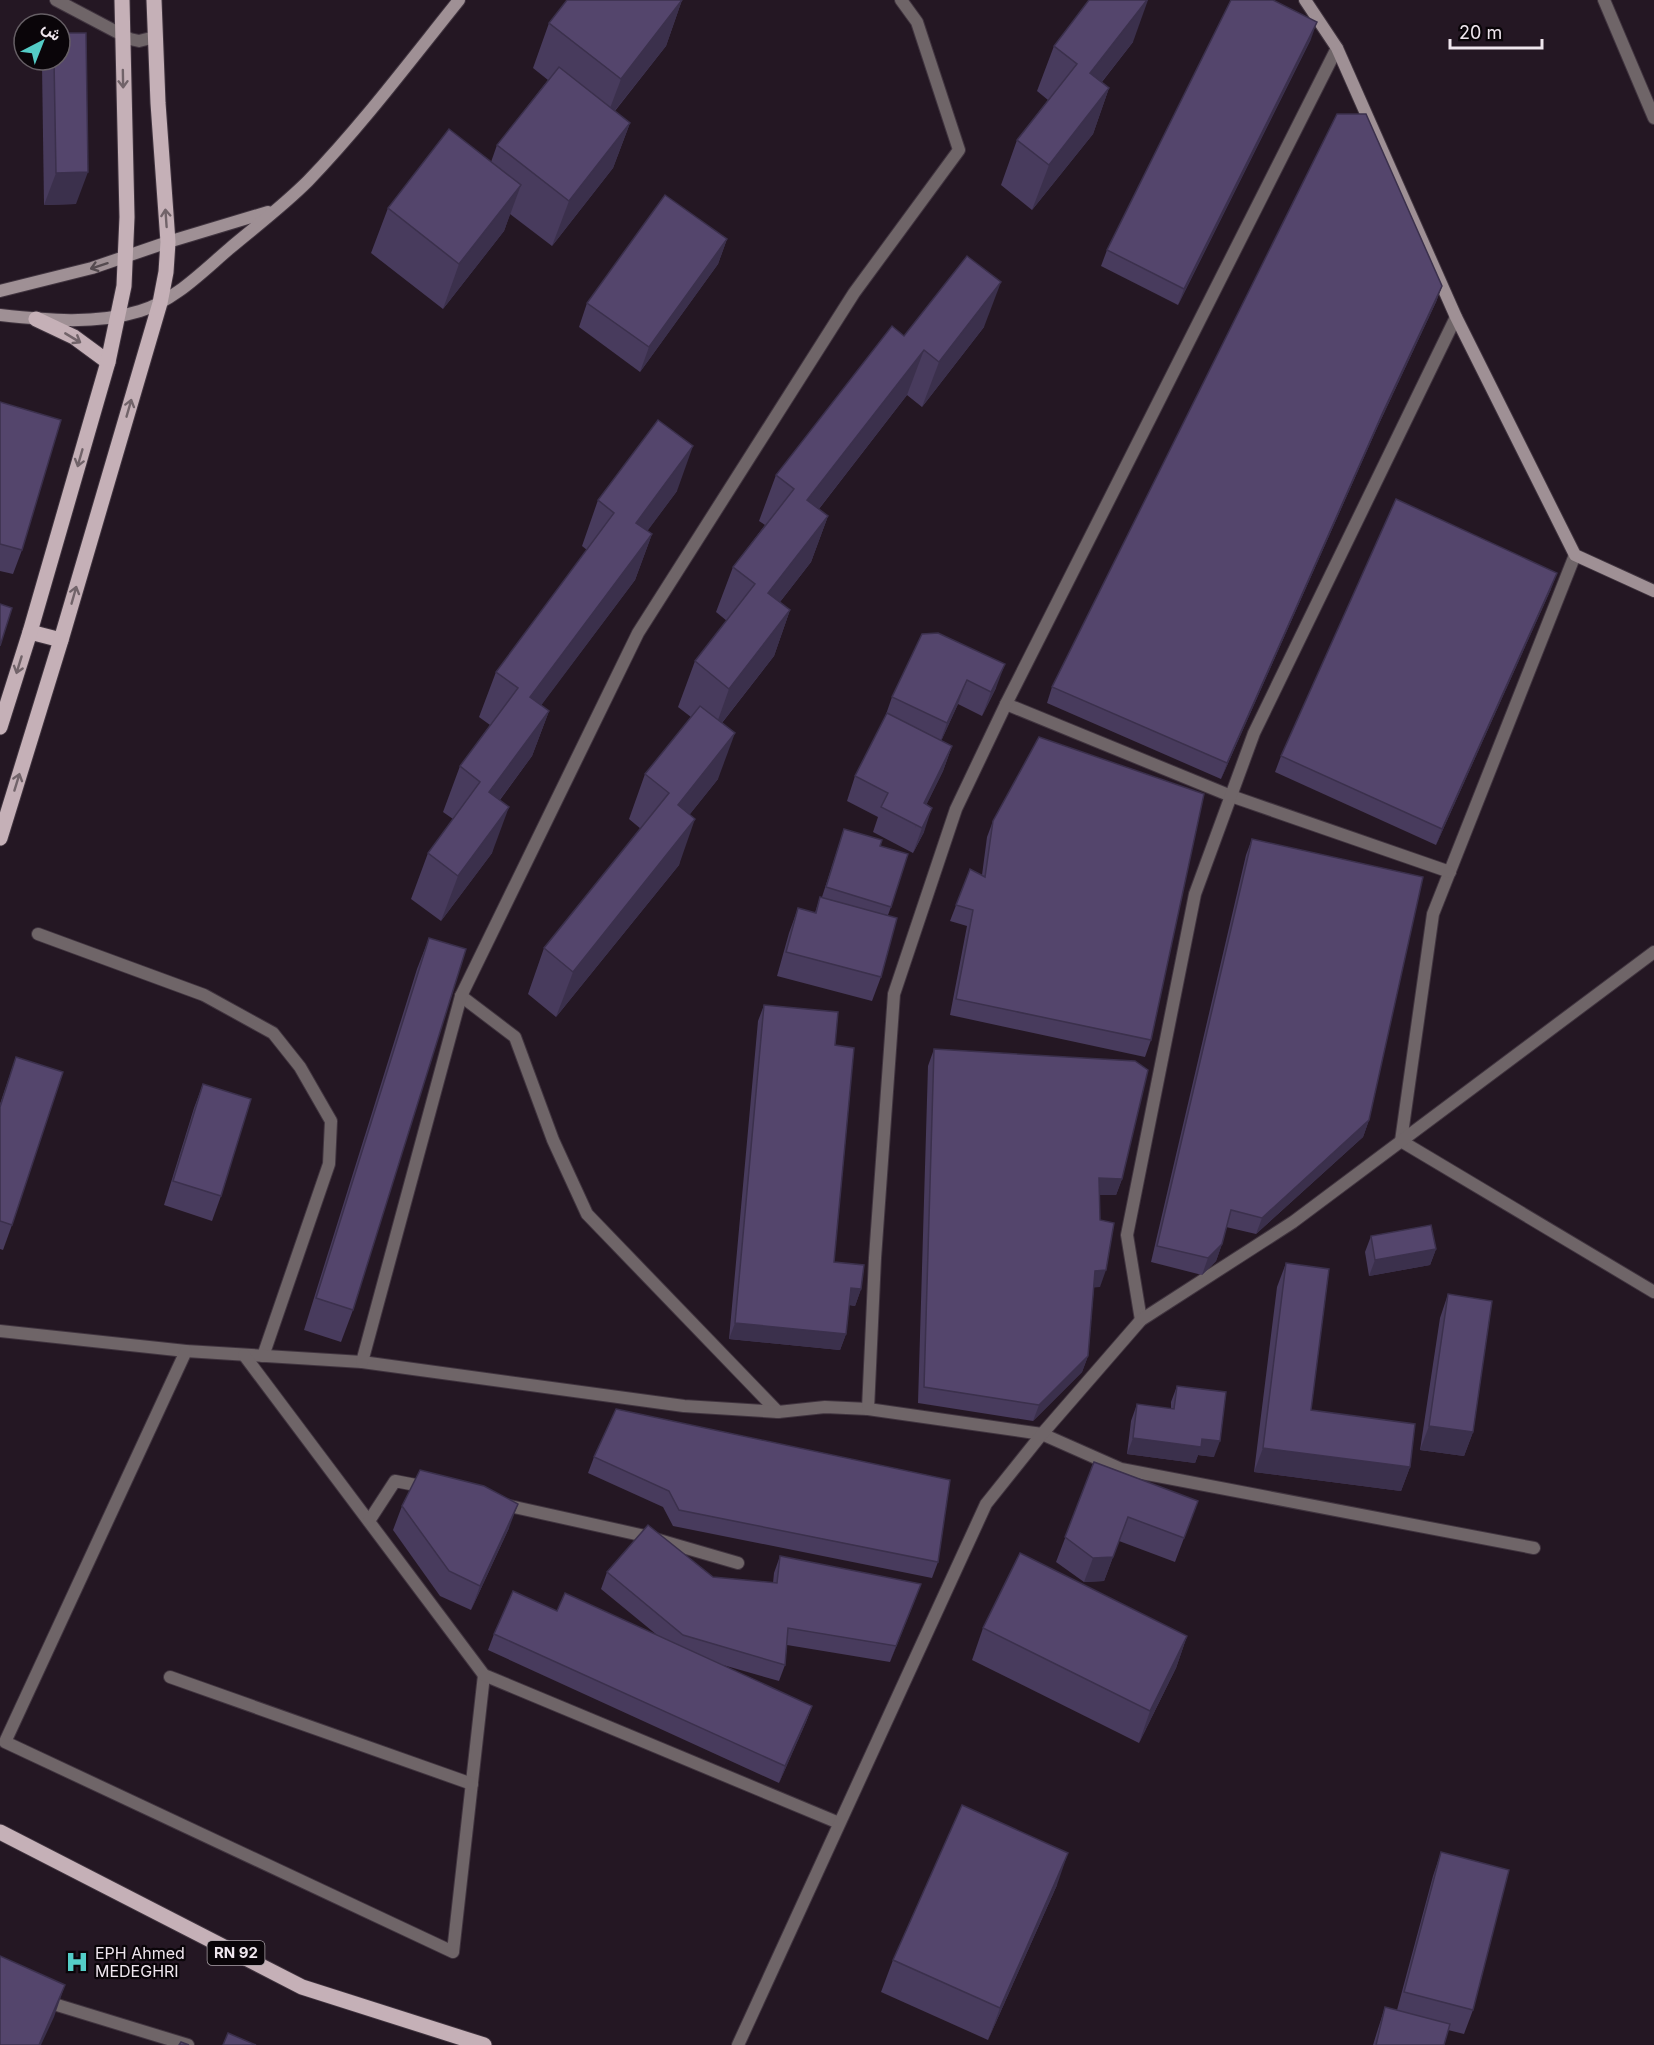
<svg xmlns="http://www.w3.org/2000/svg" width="1654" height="2045" font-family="Inter,Vazirmatn,sans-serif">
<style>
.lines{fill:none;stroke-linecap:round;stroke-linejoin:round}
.lane-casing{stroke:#40343f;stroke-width:14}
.street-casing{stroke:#40343f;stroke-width:14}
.secondary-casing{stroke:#40343f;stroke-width:14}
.primary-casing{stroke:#40343f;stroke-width:17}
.lane{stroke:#6f6568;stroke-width:12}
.street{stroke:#6f6568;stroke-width:12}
.secondary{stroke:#9f9095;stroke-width:12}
.primary{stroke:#c5b0b7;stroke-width:15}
.wall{fill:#483b5d}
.shaded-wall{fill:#3b304c}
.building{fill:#54456c;stroke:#3b304c;stroke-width:1.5}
.oneway{stroke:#716369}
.oneway2{stroke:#544a4f}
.labels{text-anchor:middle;stroke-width:4.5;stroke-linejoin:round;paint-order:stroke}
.shield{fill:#0a0509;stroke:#aaa2a9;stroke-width:1.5}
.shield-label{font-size:15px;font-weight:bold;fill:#efe6ee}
.poi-label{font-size:16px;fill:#efe6ee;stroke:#0a0509;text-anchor:start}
</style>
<rect width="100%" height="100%" fill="#241723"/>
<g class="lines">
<!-- lane casing -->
<g class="lane-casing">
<polyline id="lane" points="38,934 204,995 273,1033 300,1067 331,1121 329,1164 263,1356"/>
</g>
<!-- street casing -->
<g class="street-casing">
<g id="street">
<polyline points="56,0 130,39 139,41 155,37"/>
<polyline points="1604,0 1654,118"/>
<polyline points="1575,555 1433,914 1401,1141 1654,1292"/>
<polyline points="1006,704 1231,796 1450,872"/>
<polyline points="461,996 515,1037 553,1140 587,1214 778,1412"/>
<polyline points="1141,1320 1127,1235 1195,894 1254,733 1456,317"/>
<polyline points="0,1331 186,1351 362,1362 684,1406 778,1412 825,1407 868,1409 1042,1434 1121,1469 1534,1548"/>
<polyline points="186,1351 5,1742 453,1952 484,1675"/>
<polyline points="244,1355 484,1675 839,1823"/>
<polyline points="362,1362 461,996 638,633 854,293 959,150 917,22 901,0"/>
<polyline points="868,1409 875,1258 894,994 956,809 1006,704 1337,48"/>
<polyline points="501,1504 645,1536 738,1563"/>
<polyline points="369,1521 395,1481 426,1487"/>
<polyline points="170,1677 472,1784"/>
<polyline points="44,2001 188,2045"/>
<polyline points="738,2045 986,1504 1042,1434 1141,1320 1293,1222 1654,952"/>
</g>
</g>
<!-- secondary casing -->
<g class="secondary-casing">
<g id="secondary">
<polyline points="1305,0 1337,48 1456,317 1575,555 1654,591"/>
<polyline points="0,291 92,268 168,242 268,212"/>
<path d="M0,315C46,320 95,325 140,311C174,301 202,272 229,249C255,227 283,206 308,181C362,125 410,61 459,0"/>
</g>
</g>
<!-- primary casing -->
<g class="primary-casing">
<g id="primary">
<polyline points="36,319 74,337 108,362"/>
<polyline points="30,632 61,640"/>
<polyline points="0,727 30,632 108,362 124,286 127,217 122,0"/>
<polyline points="0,838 61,640 160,303 166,272 168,242 158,103 154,0"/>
<polyline points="0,1832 302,1987 484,2045"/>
</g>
</g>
<!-- lane -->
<use href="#lane" class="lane"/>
<!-- street -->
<use href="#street" class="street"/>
<!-- secondary -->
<use href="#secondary" class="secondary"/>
<!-- primary -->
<use href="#primary" class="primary"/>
</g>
<!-- wall -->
<g class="wall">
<polygon points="682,0 666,46 615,111 630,123 613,168 552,246 510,214 504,231 443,309 371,253 388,208 491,162 497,145 548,80 533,68 549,23"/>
<polygon points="1311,39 1178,305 1101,266 1107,250"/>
<polygon points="1133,42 1102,82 1109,88 1093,134 1032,210 1001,185 1017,140 1048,100 1037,91 1054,46"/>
<polygon points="44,60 60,60 76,204 44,205 42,65"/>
<polygon points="727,239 718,264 640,372 579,327 587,303"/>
<polygon points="1442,286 1436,302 1377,428 1221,779 1047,703 1052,687"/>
<polygon points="984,327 922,407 907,395 819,509 828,516 811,562 780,602 790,610 774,656 722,723 718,779 690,814 679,865 556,1017 528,994 544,948 641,829 629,819 645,774 691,717 678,707 695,661 727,621 716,612 733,567 765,525 759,521 776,475 904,336"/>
<polygon points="0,402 22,550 13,574 0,571"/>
<polygon points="677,491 647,531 652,534 635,580 541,705 549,711 532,756 500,800 492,853 441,921 411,899 428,853 453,819 443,812 460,766 490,725 479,717 496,672 587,550 582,546 598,500"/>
<polygon points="1551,589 1436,845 1275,772 1281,756"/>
<polygon points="922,634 996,688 982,716 958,704 941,741 952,746 943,771 926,805 924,832 913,853 873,832 878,817 847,801 855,776 884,720 892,697"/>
<polygon points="993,821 1151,1040 1145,1057 950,1015 967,926 950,921 970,869 982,875 987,837"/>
<polygon points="844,829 880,846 891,907 888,915 881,977 872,1001 777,976 789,933 798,908 815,913 820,897 822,897"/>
<polygon points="1252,839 1369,1120 1363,1137 1256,1234 1226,1227 1222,1244 1216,1261 1202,1275 1151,1262 1246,855"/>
<polygon points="429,938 353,1310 341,1342 304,1330 417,969"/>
<polygon points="764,1005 835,1045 834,1262 861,1289 855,1306 849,1305 846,1334 840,1350 729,1339 758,1021"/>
<polygon points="934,1049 1122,1179 1116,1195 1099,1195 1100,1287 1094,1287 1088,1356 1082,1372 1033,1421 918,1403 928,1066"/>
<polygon points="16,1057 12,1225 3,1250 0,1249 0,1104"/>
<polygon points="203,1084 221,1196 212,1221 164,1205 194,1108"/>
<polygon points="1371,1236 1436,1249 1430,1265 1369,1276 1365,1252"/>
<polygon points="1286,1263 1311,1410 1410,1467 1401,1491 1254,1472 1277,1287"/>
<polygon points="1448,1294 1473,1432 1464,1456 1420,1450 1440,1318"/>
<polygon points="1177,1386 1214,1457 1198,1455 1195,1463 1127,1454 1131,1421 1137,1404 1171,1409 1171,1402"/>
<polygon points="594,1457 938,1562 932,1578 673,1526 663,1507 588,1473"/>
<polygon points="1094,1462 1198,1501 1175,1562 1119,1541 1104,1581 1084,1582 1056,1562"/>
<polygon points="402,1506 509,1528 471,1610 440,1596 393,1530"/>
<polygon points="780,1556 921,1584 890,1662 787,1645 785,1665 779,1681 723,1665 812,1706 806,1722 779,1783 488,1650 494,1634 557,1611 657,1635 601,1589 607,1572 713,1577 773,1583 774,1573"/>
<polygon points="983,1628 1187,1636 1176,1668 1139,1743 972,1660"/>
<polygon points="1441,1852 1473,2010 1464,2034 1448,2030 1444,2045 1373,2045 1377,2032 1385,2007 1397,2010 1433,1876"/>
<polygon points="1057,1885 988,2040 881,1992 893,1960"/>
</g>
<!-- shaded-wall -->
<g class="shaded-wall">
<polygon points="682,0 666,46 604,124 621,79"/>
<polygon points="1147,0 1148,0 1133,42 1073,118 1090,73"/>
<polygon points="1317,22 1311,39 1178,305 1184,289"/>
<polygon points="1109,88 1093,134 1032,210 1049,165"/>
<polygon points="630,123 613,168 552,246 569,201"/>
<polygon points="88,172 76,204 44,205 56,173"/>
<polygon points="521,185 504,231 443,309 459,264"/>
<polygon points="727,239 718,264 640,372 649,347"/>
<polygon points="1001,282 984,327 922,407 939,362"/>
<polygon points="1442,286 1436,302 1377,428 1221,779 1227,763 1383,412"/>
<polygon points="924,350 907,395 790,546 807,500"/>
<polygon points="693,446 677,491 620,568 636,523"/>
<polygon points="828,516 811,562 751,639 768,593"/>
<polygon points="652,534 635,580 513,743 530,697"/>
<polygon points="1557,573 1551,589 1436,845 1442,829"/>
<polygon points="790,610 774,656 713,734 729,689"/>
<polygon points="1005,664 996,688 982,716 991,692"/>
<polygon points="967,680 958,704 938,748 947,723"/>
<polygon points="549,711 532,756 472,837 489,792"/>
<polygon points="735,733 718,779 661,850 678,805"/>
<polygon points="952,746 943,771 915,828 924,803"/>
<polygon points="509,807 492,853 441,921 458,876"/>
<polygon points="932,808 924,832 913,853 922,828"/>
<polygon points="695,819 679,865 556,1017 573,972"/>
<polygon points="1369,1120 1363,1137 1256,1234 1262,1218"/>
<polygon points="1099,1178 1122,1179 1116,1195 1093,1195"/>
<polygon points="1222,1244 1216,1261 1202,1275 1208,1258"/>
<polygon points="1436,1249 1430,1265 1369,1276 1375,1260"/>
<polygon points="1106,1270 1100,1287 1089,1288 1095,1271"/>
<polygon points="851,1288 861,1289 855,1306 845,1304"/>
<polygon points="735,1323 846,1334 840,1350 729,1339"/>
<polygon points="1088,1356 1082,1372 1033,1421 1039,1405"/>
<polygon points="1429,1426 1473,1432 1464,1456 1420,1450"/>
<polygon points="1133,1438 1202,1439 1220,1441 1214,1457 1198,1455 1195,1463 1127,1454"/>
<polygon points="1263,1448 1410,1467 1401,1491 1254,1472"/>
<polygon points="518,1504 509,1528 471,1610 480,1586"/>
<polygon points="1128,1517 1104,1581 1084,1582 1093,1558"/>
<polygon points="921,1584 915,1600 890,1662 896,1646"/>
<polygon points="1187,1636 1176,1668 1139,1743 1150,1711"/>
<polygon points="812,1706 806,1722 779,1783 785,1766"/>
<polygon points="1068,1853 1057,1885 988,2040 1000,2008"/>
<polygon points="65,1985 54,2017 41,2045 39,2045"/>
</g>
<!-- building -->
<g class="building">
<polygon points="567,0 682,0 621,79 549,23"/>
<polygon points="1089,0 1147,0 1090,73 1109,88 1049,165 1017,140 1077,64 1054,46"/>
<polygon points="1231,0 1273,0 1317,22 1184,289 1107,250"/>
<polygon points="60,33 86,33 88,172 56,173 54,60 60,60"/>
<polygon points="559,67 630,123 569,201 497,145"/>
<polygon points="1337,114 1366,114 1442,286 1383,412 1227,763 1052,687"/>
<polygon points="449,129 521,185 459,264 388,208"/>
<polygon points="665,195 727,239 649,347 587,303"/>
<polygon points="967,256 1001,282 939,362 924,350 807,500 828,516 768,593 790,610 729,689 695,661 755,584 733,567 794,489 776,475 892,326 904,336"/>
<polygon points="0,402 61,420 22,550 0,544"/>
<polygon points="658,420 693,446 636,523 652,534 530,697 549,711 489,792 509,807 458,876 428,853 480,782 460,766 518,688 496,672 614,513 598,500"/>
<polygon points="1396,499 1557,573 1442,829 1281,756"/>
<polygon points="0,604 12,608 0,646"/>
<polygon points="938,633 1005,664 991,692 967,680 947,723 892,697 922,634"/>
<polygon points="700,706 735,733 678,805 695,819 573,972 544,948 669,793 645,774"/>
<polygon points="887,713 952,746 924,803 932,808 922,828 881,807 888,793 855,776"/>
<polygon points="1039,737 1204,794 1151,1040 956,999 973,910 956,905 970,869 985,877 993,821"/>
<polygon points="844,829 882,840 880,846 908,854 891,907 826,887"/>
<polygon points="1252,839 1423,877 1369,1120 1262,1218 1231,1210 1222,1244 1208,1258 1157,1246"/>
<polygon points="820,897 897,918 881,977 786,952 798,908 816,913"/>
<polygon points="429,938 466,949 353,1310 316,1298"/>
<polygon points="764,1005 838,1012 835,1045 854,1048 834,1262 864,1265 861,1289 851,1288 846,1334 735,1323"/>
<polygon points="934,1049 1135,1061 1148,1070 1122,1179 1099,1178 1100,1220 1114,1223 1106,1270 1095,1271 1088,1356 1039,1405 924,1387"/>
<polygon points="16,1057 63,1072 12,1225 0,1221 0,1107"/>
<polygon points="203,1084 251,1099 221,1196 173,1181"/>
<polygon points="1431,1225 1436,1249 1375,1260 1371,1236"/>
<polygon points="1286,1263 1329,1269 1311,1410 1415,1424 1410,1467 1263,1448"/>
<polygon points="1448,1294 1492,1301 1473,1432 1429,1426"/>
<polygon points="1177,1386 1226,1392 1220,1441 1202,1439 1201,1447 1133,1438 1137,1404 1174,1409"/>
<polygon points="616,1409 950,1480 938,1562 679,1510 669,1491 594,1457"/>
<polygon points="1094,1462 1198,1501 1184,1538 1128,1517 1113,1557 1093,1558 1065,1537"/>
<polygon points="420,1470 484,1486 518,1504 480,1586 449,1571 402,1506"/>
<polygon points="648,1525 713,1577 777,1583 780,1556 921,1584 896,1646 788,1628 785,1665 683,1635 607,1572"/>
<polygon points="1020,1553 1187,1636 1150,1711 983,1628"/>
<polygon points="513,1591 557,1611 565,1593 812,1706 785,1766 494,1634"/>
<polygon points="962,1805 1068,1853 1000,2008 893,1960"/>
<polygon points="1441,1852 1509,1870 1473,2010 1404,1992"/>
<polygon points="0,1956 65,1985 39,2045 0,2045"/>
<polygon points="1385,2007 1450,2024 1444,2045 1376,2045"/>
<polygon points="228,2033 256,2045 223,2045"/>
<polygon points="181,2042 189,2045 179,2045"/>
</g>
<!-- one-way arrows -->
<defs><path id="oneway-shaft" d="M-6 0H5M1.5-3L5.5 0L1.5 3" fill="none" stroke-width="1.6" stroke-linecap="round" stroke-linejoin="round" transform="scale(1.5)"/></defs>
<g class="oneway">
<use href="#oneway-shaft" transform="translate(123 79) rotate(89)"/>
<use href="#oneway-shaft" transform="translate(166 218) rotate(-94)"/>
<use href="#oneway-shaft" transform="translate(73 338) rotate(31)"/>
<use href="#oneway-shaft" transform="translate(129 408) rotate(-74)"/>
<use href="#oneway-shaft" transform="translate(80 458) rotate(106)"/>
<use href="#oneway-shaft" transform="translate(74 595) rotate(-74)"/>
<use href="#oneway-shaft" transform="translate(19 665) rotate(107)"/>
<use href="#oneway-shaft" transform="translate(17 782) rotate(-73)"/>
</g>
<use class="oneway2" href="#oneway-shaft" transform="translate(99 266) rotate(162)"/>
<!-- icons -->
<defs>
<g id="hospital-bare" transform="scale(1.8)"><path d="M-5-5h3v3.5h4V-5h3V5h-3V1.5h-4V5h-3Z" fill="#54cdc7" stroke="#0a0509" stroke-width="2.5" paint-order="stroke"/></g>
</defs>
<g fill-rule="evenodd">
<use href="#hospital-bare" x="77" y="1962"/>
</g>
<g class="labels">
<!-- shield labels -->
<rect class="shield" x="207.5" y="1941" width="57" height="24" rx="4.5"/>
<g class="shield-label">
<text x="236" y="1958">RN 92</text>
</g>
<!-- poi labels -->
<g class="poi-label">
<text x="95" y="1959">EPH Ahmed<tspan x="95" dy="18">MEDEGHRI</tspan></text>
</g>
</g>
<!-- north arrow -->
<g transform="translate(42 42) rotate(42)"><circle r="28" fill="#0a0509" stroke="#665f65" stroke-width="1.5"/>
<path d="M0-4.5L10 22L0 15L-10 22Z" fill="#54cdc7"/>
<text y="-9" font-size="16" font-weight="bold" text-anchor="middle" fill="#efe6ee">ش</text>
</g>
<!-- scale -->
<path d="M1450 39v9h92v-9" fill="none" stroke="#efe6ee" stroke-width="3"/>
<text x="1459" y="39" font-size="18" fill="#efe6ee" stroke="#0a0509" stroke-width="4.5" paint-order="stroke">20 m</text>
</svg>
